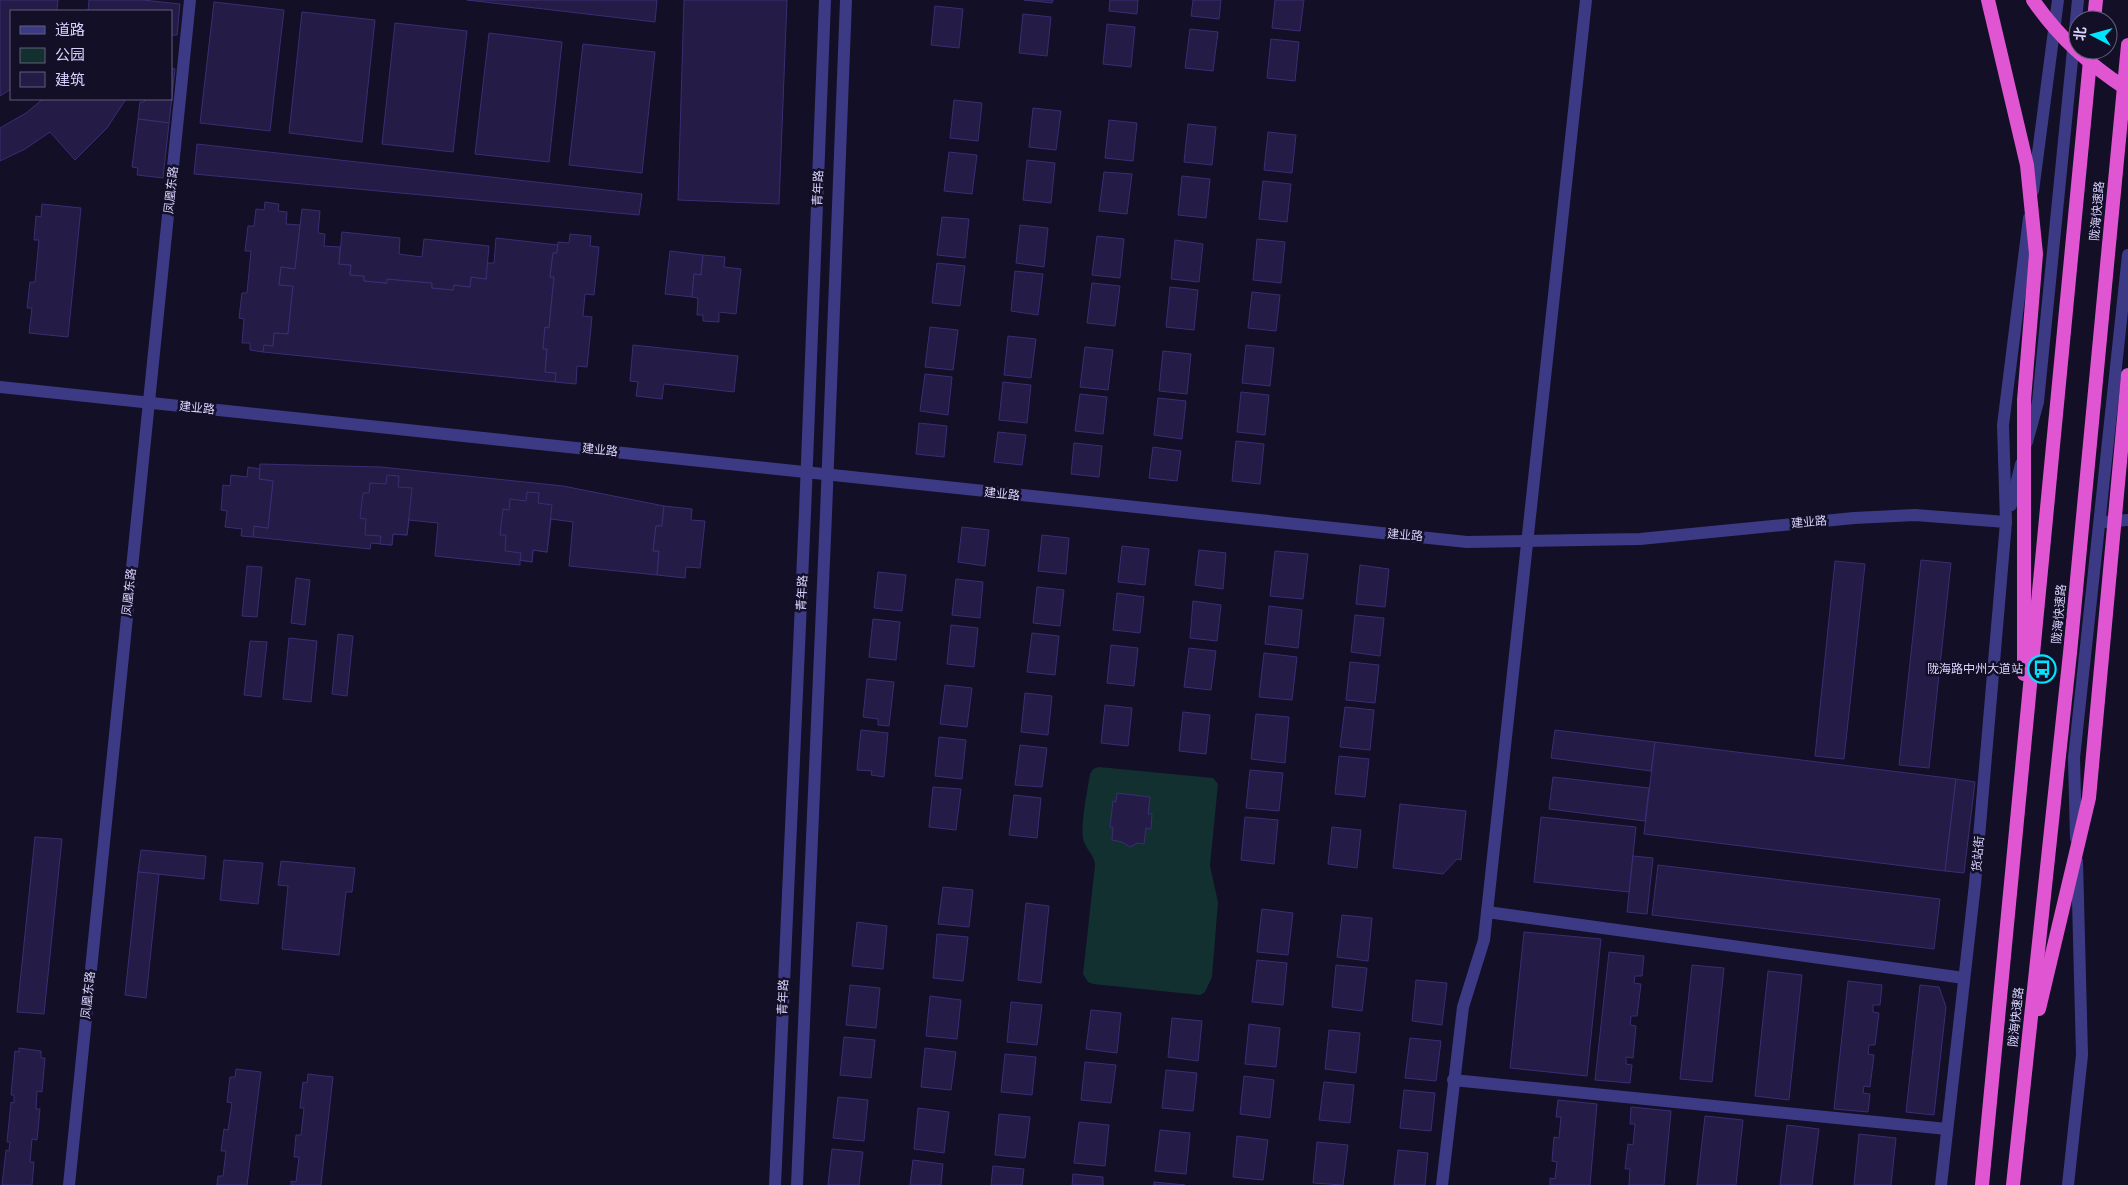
<svg xmlns="http://www.w3.org/2000/svg" width="2128" height="1185" font-family="Lato,'Noto Sans SC',sans-serif">
<style>
.green{fill:#12302f}
.building{fill:#241b47;stroke:#3b2d73}
.lines{fill:none;stroke-linecap:round;stroke-linejoin:round}
.minor{stroke:#3d3a85;stroke-width:12}
.tertiary{stroke:#3d3a85;stroke-width:12}
.trunk{stroke:#e055d1;stroke-width:14}
.trunk-bridge{stroke:#e055d1;stroke-width:14}
.labels{text-anchor:middle;stroke-width:5;stroke-linejoin:round;paint-order:stroke}
.street-label{font-size:12px;fill:#d9d4ff;stroke:#130f26}
.poi-label{font-size:12px;fill:#d9d4ff;stroke:#130f26;text-anchor:end}
</style>
<rect width="100%" height="100%" fill="#130f26"/>
<!-- green -->
<path class="green" d="M1099,767L1213,778L1218,784L1210,866L1218,902L1212,977L1205,992L1200,995L1093,984L1088,982L1083,974L1095,865C1094,855 1089,853 1085,844C1078,832 1088,789 1090,774L1093,769Z"/>
<!-- building -->
<g class="building">
<polygon points="0,0 58,0 57,11 11,11 11,89 0,96"/>
<polygon points="89,0 143,0 180,4 177,35 171,35 171,11 88,11"/>
<polygon points="467,0 657,0 655,22"/>
<polygon points="684,0 787,0 779,204 678,200"/>
<polygon points="1024,0 1053,0 1052,3"/>
<polygon points="1110,0 1138,0 1137,14 1109,11"/>
<polygon points="1193,0 1221,0 1219,19 1191,16"/>
<polygon points="1275,0 1304,0 1300,31 1272,28"/>
<polygon points="214,2 284,10 270,131 200,123"/>
<polygon points="935,6 963,9 959,48 931,45"/>
<polygon points="302,12 375,20 362,142 289,133"/>
<polygon points="1023,14 1051,17 1047,56 1019,53"/>
<polygon points="395,23 467,31 453,152 382,144"/>
<polygon points="1107,24 1135,27 1131,67 1103,64"/>
<polygon points="1190,29 1218,32 1213,71 1185,68"/>
<polygon points="489,33 562,42 549,162 475,154"/>
<polygon points="1271,39 1299,42 1295,81 1267,78"/>
<polygon points="583,44 655,52 642,173 569,165"/>
<polygon points="171,68 175,69 169,123 138,119 140,102 144,102 145,99 171,99"/>
<polygon points="43,99 126,99 107,128 75,160 50,132 25,149 0,161 0,128 26,113"/>
<polygon points="954,100 982,103 978,141 950,138"/>
<polygon points="1033,108 1061,111 1056,150 1029,147"/>
<polygon points="138,119 169,123 163,178 137,175 138,168 132,167"/>
<polygon points="1109,120 1137,123 1133,161 1105,158"/>
<polygon points="1188,124 1216,127 1212,165 1184,162"/>
<polygon points="1268,132 1296,135 1292,173 1264,170"/>
<polygon points="197,144 642,194 639,215 194,174"/>
<polygon points="949,152 977,155 972,194 944,191"/>
<polygon points="1027,160 1055,163 1051,203 1023,200"/>
<polygon points="1104,172 1132,174 1127,214 1099,211"/>
<polygon points="1182,176 1210,179 1206,218 1178,215"/>
<polygon points="1263,181 1291,184 1287,222 1259,219"/>
<polygon points="265,202 279,204 278,211 287,212 286,224 300,225 295,269 281,267 279,285 293,286 288,334 274,333 273,346 264,345 263,352 250,350 250,343 242,343 244,319 239,318 242,293 247,293 251,251 245,251 248,226 254,226 256,209 264,210"/>
<polygon points="42,204 81,208 68,337 29,333 32,308 27,308 30,282 35,282 39,240 34,240 36,216 41,217"/>
<polygon points="302,209 320,211 318,233 325,234 324,246 340,247 339,264 351,265 350,275 364,276 364,281 386,283 387,279 432,283 432,288 453,290 454,285 470,287 471,277 486,279 487,263 494,263 496,238 558,245 557,253 553,253 550,277 554,277 549,328 545,327 543,349 547,349 545,372 556,373 555,382 263,352 264,345 273,346 274,333 288,334 293,286 279,285 281,267 295,269"/>
<polygon points="942,217 969,219 965,258 937,255"/>
<polygon points="1020,225 1048,228 1044,267 1016,263"/>
<polygon points="342,232 400,238 399,254 422,257 424,239 489,246 486,279 471,277 470,287 454,285 453,290 432,288 432,283 387,279 387,283 364,281 364,276 350,275 351,265 339,264"/>
<polygon points="570,234 591,236 590,246 599,247 594,295 585,294 583,316 592,317 587,367 577,366 576,384 555,382 556,373 545,372 547,349 543,349 545,327 549,328 554,277 550,277 553,253 557,253 558,242 569,243"/>
<polygon points="1097,236 1124,239 1120,278 1092,275"/>
<polygon points="1257,239 1285,242 1281,283 1253,280"/>
<polygon points="1175,240 1203,244 1199,282 1171,279"/>
<polygon points="670,251 703,255 701,275 694,274 692,297 665,294"/>
<polygon points="703,255 725,257 724,267 741,269 736,314 719,312 719,322 703,321 703,315 697,315 698,298 692,297 694,274 701,275"/>
<polygon points="937,263 965,266 960,306 932,303"/>
<polygon points="1015,271 1043,274 1038,315 1011,311"/>
<polygon points="1092,283 1120,286 1115,326 1087,323"/>
<polygon points="1170,287 1198,290 1194,330 1166,327"/>
<polygon points="1252,292 1280,295 1276,331 1248,328"/>
<polygon points="930,327 958,330 953,370 925,367"/>
<polygon points="1008,336 1036,339 1031,378 1004,375"/>
<polygon points="633,345 738,356 734,392 664,384 662,399 636,396 638,382 630,381"/>
<polygon points="1246,345 1274,348 1270,386 1242,383"/>
<polygon points="1085,347 1113,350 1108,390 1080,387"/>
<polygon points="1163,351 1191,354 1187,394 1159,391"/>
<polygon points="925,374 952,377 948,415 920,411"/>
<polygon points="1003,382 1031,385 1027,423 999,420"/>
<polygon points="1241,392 1269,395 1265,435 1237,432"/>
<polygon points="1080,394 1107,397 1103,434 1075,431"/>
<polygon points="1158,398 1186,401 1182,439 1154,435"/>
<polygon points="919,423 947,426 944,457 916,454"/>
<polygon points="998,432 1026,435 1022,465 994,462"/>
<polygon points="1236,441 1264,444 1260,484 1232,481"/>
<polygon points="1074,443 1102,446 1099,477 1071,474"/>
<polygon points="1153,447 1181,451 1177,481 1149,478"/>
<polygon points="260,464 381,467 563,486 664,506 662,526 656,526 653,551 659,551 657,575 569,566 573,522 551,519 547,552 533,550 532,562 520,560 520,565 435,556 438,523 409,520 407,535 393,534 392,545 371,543 370,549 253,537 254,526 268,528 273,481 259,479"/>
<polygon points="248,467 260,469 259,479 273,481 268,528 254,526 253,537 241,536 242,529 225,527 227,511 221,510 223,485 230,486 231,475 247,477"/>
<polygon points="387,475 399,476 398,487 412,488 407,535 393,534 392,545 380,544 381,536 365,535 366,519 360,518 363,493 369,493 370,483 386,484"/>
<polygon points="527,492 539,493 538,503 552,505 547,552 533,550 532,562 520,560 521,553 505,551 506,535 500,535 503,509 509,510 510,499 526,501"/>
<polygon points="664,506 692,509 691,520 705,521 700,568 686,567 685,578 657,575 659,551 653,551 656,526 662,526"/>
<polygon points="962,527 989,530 985,566 958,562"/>
<polygon points="1042,535 1069,538 1066,574 1038,571"/>
<polygon points="1122,546 1149,549 1145,585 1118,582"/>
<polygon points="1199,550 1226,553 1223,589 1195,585"/>
<polygon points="1275,551 1308,554 1303,599 1270,596"/>
<polygon points="1921,560 1951,563 1929,768 1899,765"/>
<polygon points="1835,561 1865,564 1844,759 1815,756"/>
<polygon points="1360,565 1389,569 1385,607 1356,604"/>
<polygon points="247,566 262,567 257,617 242,616"/>
<polygon points="878,572 906,575 902,611 874,608"/>
<polygon points="296,578 310,580 305,625 291,623"/>
<polygon points="956,579 983,582 980,618 952,615"/>
<polygon points="1037,587 1064,590 1060,626 1033,623"/>
<polygon points="1117,593 1144,597 1140,633 1113,630"/>
<polygon points="1193,601 1221,605 1217,641 1190,638"/>
<polygon points="1269,606 1302,610 1298,648 1265,644"/>
<polygon points="1355,615 1384,618 1380,656 1351,652"/>
<polygon points="873,619 900,622 896,660 869,657"/>
<polygon points="951,625 978,628 974,667 947,664"/>
<polygon points="1032,633 1059,636 1055,675 1027,672"/>
<polygon points="338,634 353,636 347,696 332,694"/>
<polygon points="289,638 317,641 311,702 283,699"/>
<polygon points="250,641 267,642 261,697 244,695"/>
<polygon points="1111,645 1138,648 1134,686 1107,683"/>
<polygon points="1189,648 1216,651 1211,690 1184,687"/>
<polygon points="1264,653 1297,657 1292,700 1259,697"/>
<polygon points="1350,662 1379,665 1375,703 1346,700"/>
<polygon points="867,679 894,682 889,726 878,725 878,719 863,717"/>
<polygon points="945,685 972,688 967,727 940,724"/>
<polygon points="1025,693 1052,696 1048,735 1021,732"/>
<polygon points="1105,705 1132,708 1128,746 1101,743"/>
<polygon points="1345,707 1374,710 1370,750 1340,747"/>
<polygon points="1183,712 1210,715 1206,754 1179,751"/>
<polygon points="1256,714 1289,717 1285,763 1251,759"/>
<polygon points="861,730 888,733 884,777 871,775 872,771 857,770"/>
<polygon points="1555,730 1655,742 1651,771 1551,758"/>
<polygon points="939,737 966,740 962,779 935,776"/>
<polygon points="1655,742 1956,779 1945,871 1644,834"/>
<polygon points="1020,745 1047,748 1042,787 1015,785"/>
<polygon points="1339,756 1369,759 1365,797 1335,794"/>
<polygon points="1250,770 1283,773 1279,811 1246,808"/>
<polygon points="1553,777 1649,788 1645,821 1549,809"/>
<polygon points="1956,779 1975,782 1964,873 1945,871"/>
<polygon points="933,787 961,789 956,830 929,827"/>
<polygon points="1117,793 1150,797 1148,814 1152,814 1151,829 1146,828 1144,844 1137,843 1130,847 1122,842 1112,840 1113,827 1110,827 1113,801 1116,802"/>
<polygon points="1014,795 1041,798 1037,838 1009,835"/>
<polygon points="1400,804 1466,811 1461,860 1457,859 1443,874 1393,868"/>
<polygon points="1245,817 1278,820 1274,864 1241,860"/>
<polygon points="1541,817 1636,827 1629,892 1534,882"/>
<polygon points="1332,827 1361,830 1357,868 1328,864"/>
<polygon points="35,837 62,839 44,1014 17,1012"/>
<polygon points="141,850 206,856 204,879 138,872"/>
<polygon points="1633,856 1653,858 1647,914 1627,912"/>
<polygon points="224,860 263,863 258,904 220,900"/>
<polygon points="281,861 355,868 352,892 346,892 339,955 282,949 288,886 278,885"/>
<polygon points="1658,865 1940,899 1934,949 1652,915"/>
<polygon points="138,872 159,874 146,998 125,995"/>
<polygon points="943,887 973,890 969,927 938,924"/>
<polygon points="1026,903 1049,906 1041,983 1018,980"/>
<polygon points="1262,909 1293,913 1288,955 1257,952"/>
<polygon points="1342,915 1372,918 1368,961 1337,957"/>
<polygon points="857,922 887,926 883,969 852,966"/>
<polygon points="1524,932 1601,939 1587,1076 1510,1068"/>
<polygon points="937,934 968,937 963,981 933,978"/>
<polygon points="1609,952 1644,956 1642,976 1635,976 1634,983 1641,984 1637,1016 1631,1016 1630,1025 1636,1026 1633,1058 1626,1057 1626,1064 1632,1065 1630,1083 1595,1080"/>
<polygon points="1257,960 1287,963 1283,1005 1252,1002"/>
<polygon points="1336,965 1367,968 1362,1011 1332,1007"/>
<polygon points="1692,965 1724,968 1712,1082 1680,1079"/>
<polygon points="1768,971 1802,975 1789,1100 1755,1096"/>
<polygon points="1416,980 1447,983 1442,1025 1412,1021"/>
<polygon points="1848,981 1882,985 1880,1005 1873,1005 1873,1012 1879,1013 1875,1045 1869,1045 1868,1054 1874,1055 1870,1087 1864,1086 1863,1093 1870,1094 1868,1112 1834,1109"/>
<polygon points="850,985 880,988 876,1028 846,1025"/>
<polygon points="1920,985 1939,987 1946,1007 1934,1115 1906,1112"/>
<polygon points="930,996 961,1000 957,1039 926,1036"/>
<polygon points="1011,1002 1042,1005 1037,1045 1007,1042"/>
<polygon points="1091,1010 1121,1013 1117,1053 1086,1049"/>
<polygon points="1172,1018 1202,1021 1198,1061 1168,1057"/>
<polygon points="1249,1024 1280,1028 1276,1067 1245,1064"/>
<polygon points="1329,1030 1360,1033 1356,1073 1325,1069"/>
<polygon points="844,1037 875,1040 871,1078 840,1075"/>
<polygon points="1410,1038 1441,1041 1436,1081 1405,1078"/>
<polygon points="19,1048 41,1051 41,1058 45,1058 42,1092 37,1091 36,1109 40,1109 37,1140 32,1139 30,1162 34,1162 32,1185 2,1185 6,1150 9,1151 10,1142 7,1142 11,1102 14,1103 14,1095 11,1095 15,1051 19,1052"/>
<polygon points="925,1048 956,1052 951,1090 921,1087"/>
<polygon points="1005,1054 1036,1057 1032,1095 1001,1092"/>
<polygon points="1085,1062 1116,1065 1111,1103 1081,1100"/>
<polygon points="236,1069 261,1072 247,1185 217,1185 218,1176 223,1176 226,1151 221,1151 224,1129 228,1130 232,1103 227,1102 230,1077 235,1077"/>
<polygon points="1166,1070 1197,1073 1193,1111 1162,1108"/>
<polygon points="308,1074 333,1077 321,1185 291,1185 291,1181 296,1182 299,1157 294,1157 296,1135 301,1135 304,1108 300,1108 303,1082 307,1083"/>
<polygon points="1244,1076 1274,1080 1270,1118 1240,1114"/>
<polygon points="1324,1082 1354,1085 1350,1123 1319,1120"/>
<polygon points="1404,1090 1435,1093 1431,1131 1400,1128"/>
<polygon points="838,1097 868,1100 864,1141 833,1138"/>
<polygon points="1558,1100 1597,1104 1590,1185 1550,1185 1550,1178 1555,1179 1557,1162 1552,1161 1554,1137 1559,1138 1561,1117 1556,1117"/>
<polygon points="1631,1107 1671,1111 1664,1185 1629,1185 1630,1169 1625,1169 1628,1144 1633,1145 1635,1124 1630,1124"/>
<polygon points="918,1108 949,1112 944,1153 914,1149"/>
<polygon points="999,1114 1030,1117 1025,1158 995,1155"/>
<polygon points="1705,1116 1743,1120 1736,1185 1697,1185"/>
<polygon points="1079,1122 1109,1125 1105,1166 1074,1163"/>
<polygon points="1787,1125 1819,1129 1812,1185 1780,1185"/>
<polygon points="1160,1130 1190,1133 1186,1174 1155,1171"/>
<polygon points="1859,1134 1896,1138 1891,1185 1854,1185"/>
<polygon points="1237,1136 1268,1140 1263,1180 1233,1177"/>
<polygon points="1317,1142 1348,1145 1343,1185 1313,1183"/>
<polygon points="832,1149 863,1152 859,1185 828,1185"/>
<polygon points="1398,1150 1428,1153 1425,1185 1394,1185"/>
<polygon points="913,1160 943,1164 941,1185 910,1185"/>
<polygon points="993,1166 1024,1169 1022,1185 991,1185"/>
<polygon points="1073,1174 1103,1177 1103,1185 1072,1185"/>
<polygon points="1154,1182 1185,1185 1154,1185"/>
</g>
<g class="lines">
<!-- minor -->
<g class="minor">
<polyline points="0,387 1467,542 1640,539 1854,518 1915,515 2006,522"/>
<polyline points="1487,912 1964,978"/>
<polyline points="1453,1080 1947,1129"/>
<polyline points="69,1185 190,0"/>
<polyline points="1442,1185 1463,1007 1484,940 1586,0"/>
</g>
<!-- tertiary -->
<g class="tertiary">
<polyline points="2033,191 2058,0"/>
<polyline points="2027,442 2038,402 2078,0"/>
<polyline points="2011,505 2021,464"/>
<polyline points="2104,522 2128,520"/>
<polyline points="2076,838 2074,758 2128,255"/>
<polyline points="775,1185 805,513 825,0"/>
<polyline points="797,1185 826,514 846,0"/>
<polyline points="1941,1185 1975,884 2006,522 2003,425 2029,218"/>
<polyline points="2068,1185 2082,1055 2077,861"/>
</g>
<!-- trunk -->
<polyline class="trunk" points="2094,20 2096,0"/>
<!-- trunk-bridge -->
<g class="trunk-bridge">
<polyline points="1988,0 2027,165 2036,254 2024,400 2024,674"/>
<path d="M2033,0C2059,38 2090,65 2128,90"/>
<polyline points="2039,1009 2089,798 2128,375"/>
<polyline points="1982,1185 2091,50"/>
<polyline points="2013,1185 2070,653 2128,45"/>
</g>
</g>
<!-- icons -->
<defs>
<g id="bus-ring" transform="scale(1.4375)"><circle r="9.5" fill="#130f26" stroke="#00e5ff" stroke-width="1.5"/><path d="M-5-6H5V4H4V6H2V4H-2V6H-4V4H-5ZM-3.5-4V0h7V-4ZM-3.5 1.2v1.5H-2V1.2ZM2 1.2v1.5H3.5V1.2Z" fill="#00e5ff"/></g>
</defs>
<g fill-rule="evenodd">
<use href="#bus-ring" x="2042" y="669"/>
</g>
<g class="labels">
<!-- street labels -->
<g class="street-label">
<text transform="translate(818 188) rotate(-88)" y="4">青年路</text>
<text transform="translate(171 190) rotate(-84)" y="4">凤凰东路</text>
<text transform="translate(2097 211) rotate(-85)" y="4">陇海快速路</text>
<text transform="translate(197 408) rotate(6)" y="4">建业路</text>
<text transform="translate(600 450) rotate(6)" y="4">建业路</text>
<text transform="translate(1002 494) rotate(6)" y="4">建业路</text>
<text transform="translate(1809 522) rotate(-5)" y="4">建业路</text>
<text transform="translate(1405 535) rotate(5)" y="4">建业路</text>
<text transform="translate(129 592) rotate(-84)" y="4">凤凰东路</text>
<text transform="translate(802 593) rotate(-87)" y="4">青年路</text>
<text transform="translate(2059 614) rotate(-85)" y="4">陇海快速路</text>
<text transform="translate(1978 854) rotate(-85)" y="4">货站街</text>
<text transform="translate(88 995) rotate(-84)" y="4">凤凰东路</text>
<text transform="translate(783 997) rotate(-88)" y="4">青年路</text>
<text transform="translate(2016 1017) rotate(-84)" y="4">陇海快速路</text>
</g>
<!-- poi labels -->
<g class="poi-label">
<text x="2023" y="673">陇海路中州大道站</text>
</g>
</g>
<!-- legend -->
<rect x="10" y="10" width="162" height="90" fill="#130f26" stroke="#625e7d"/>
<rect x="20" y="26" width="25" height="8" fill="#3d3a85" stroke="#625e7d"/>
<text x="55" y="35" font-size="15" fill="#d9d4ff">道路</text>
<rect x="20" y="48" width="25" height="15" fill="#12302f" stroke="#625e7d"/>
<text x="55" y="60" font-size="15" fill="#d9d4ff">公园</text>
<rect x="20" y="72" width="25" height="15" fill="#241b47" stroke="#625e7d"/>
<text x="55" y="85" font-size="15" fill="#d9d4ff">建筑</text>
<!-- north arrow -->
<g transform="translate(2093 35) rotate(276)"><circle r="24" fill="#130f26" stroke="#625e7d"/>
<path d="M0-4L9 19L0 12L-9 19Z" fill="#00e5ff"/>
<text y="-8" font-size="14" font-weight="bold" text-anchor="middle" fill="#d9d4ff">北</text>
</g>
</svg>
